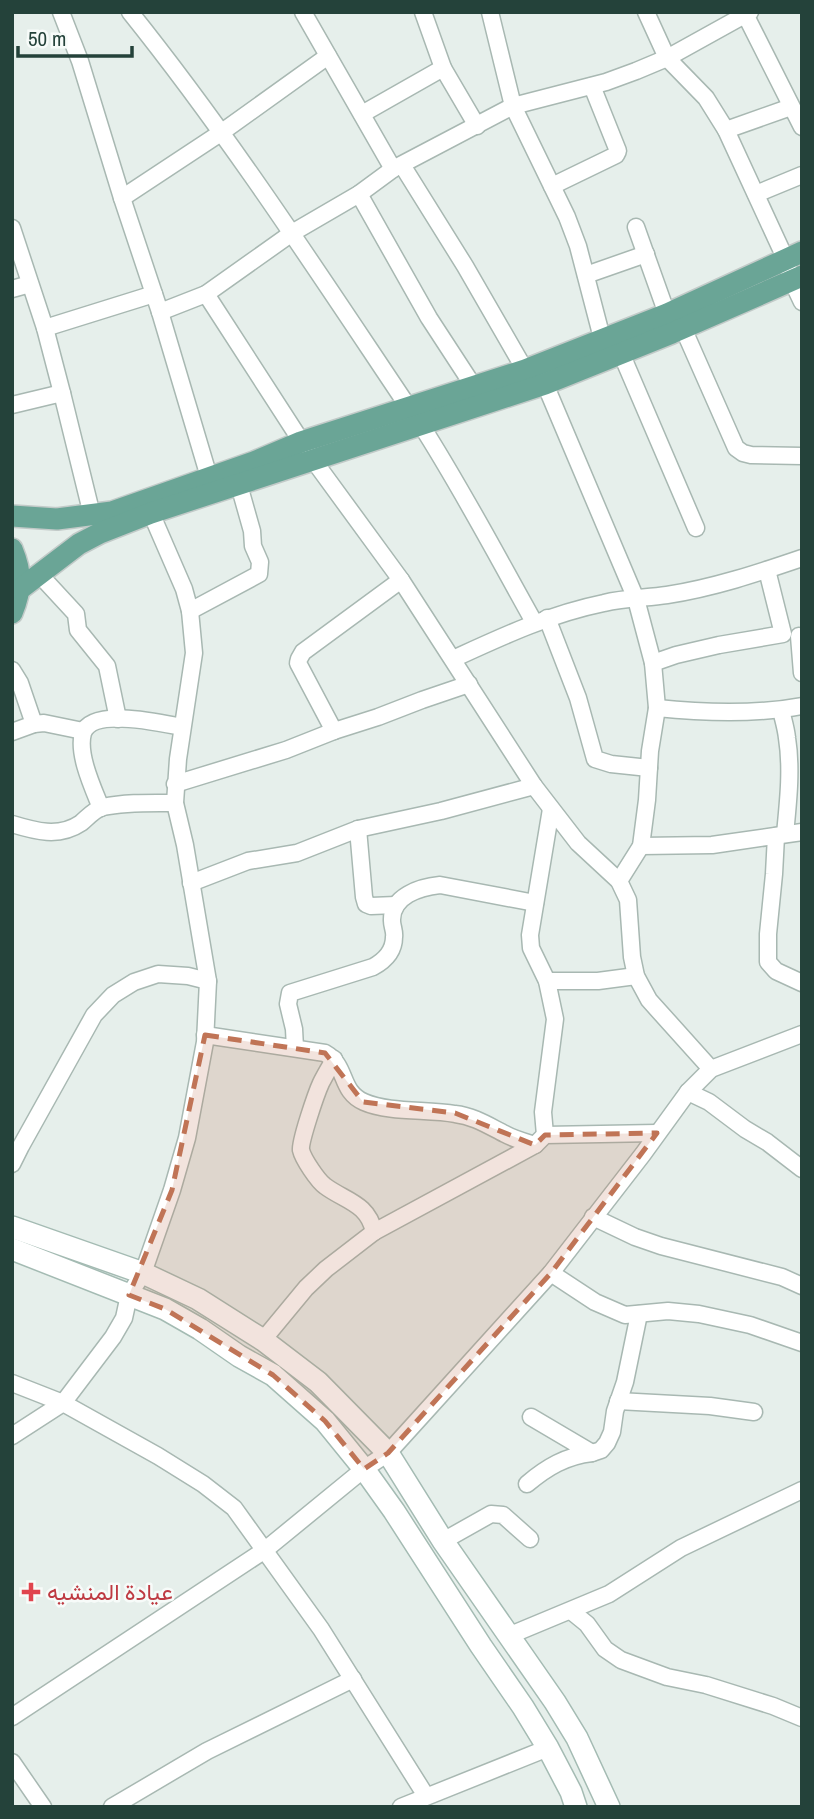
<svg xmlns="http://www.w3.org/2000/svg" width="814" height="1819" font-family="'Archivo Narrow',Vazirmatn,sans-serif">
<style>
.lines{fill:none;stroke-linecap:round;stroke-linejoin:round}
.street-casing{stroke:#a8b8b2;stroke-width:19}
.secondary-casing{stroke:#a4bbb3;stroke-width:24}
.primary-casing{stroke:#c2cac8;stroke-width:24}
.street{stroke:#fff;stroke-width:16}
.secondary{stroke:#fff;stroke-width:21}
.primary{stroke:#6aa596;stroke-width:21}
.marked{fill:#c07456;fill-opacity:0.2;stroke:#c07456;stroke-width:5;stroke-dasharray:14 9;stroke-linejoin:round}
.health-dot{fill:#e0444e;stroke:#f7fbf9;stroke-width:2.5}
.labels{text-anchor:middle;stroke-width:5;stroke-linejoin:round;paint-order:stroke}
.health-label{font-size:23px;fill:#be3a42;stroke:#f7fbf9;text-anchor:start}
</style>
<rect width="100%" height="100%" fill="#e6efeb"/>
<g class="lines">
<!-- street casing -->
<g class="street-casing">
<g id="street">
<polyline points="61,12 80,61 122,198 160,312 209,477"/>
<path d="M130,12C231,138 319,274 409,408"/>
<polyline points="303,12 393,169"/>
<polyline points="423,12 443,68"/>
<polyline points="490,12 513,106 567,217 578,246 602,338"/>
<polyline points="646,12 667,58 706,98 726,130 786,260 792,281 802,302"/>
<polyline points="746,16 802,127"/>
<polyline points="362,114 443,68 477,126"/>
<polyline points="726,130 791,107"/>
<polyline points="402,165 465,266 525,370"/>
<polyline points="552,186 616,155 618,151 592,86"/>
<polyline points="359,194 429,318 474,387"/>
<polyline points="756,194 802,175"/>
<polyline points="122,198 222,132 328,56"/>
<polyline points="636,227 667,314"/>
<polyline points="12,228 45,328 62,393"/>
<polyline points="586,275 646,254"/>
<polyline points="12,289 30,284"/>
<polyline points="206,294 314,461 401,580 534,786 578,843 619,881 628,900 632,957 636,976 649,1000 711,1069"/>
<polyline points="160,312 206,294 292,233 359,194 393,169 513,106 606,82 636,71 667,58 750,12"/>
<polyline points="45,328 154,294"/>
<polyline points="683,328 736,448 743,453 751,455 802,456"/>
<polyline points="621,353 696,528"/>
<polyline points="545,384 636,599 653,663 657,708 650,751 647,800 641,846 619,881"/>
<polyline points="12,405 62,393 92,515"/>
<path d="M421,425C462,489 497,556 534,622"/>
<polyline points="39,574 76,614 78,630 107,666 118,719"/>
<polyline points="190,611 259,574 260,562 253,546 252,531 239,485"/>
<polyline points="547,618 578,698 595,759 611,764 649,768"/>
<polyline points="799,636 802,673"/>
<path d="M453,659C503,636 550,614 604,603C624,598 646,598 667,595C713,588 758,573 802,558"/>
<polyline points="653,663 676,655 719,645 783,634 767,570"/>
<polyline points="12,670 20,683 34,724"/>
<path d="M657,708C705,713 754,715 802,706"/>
<path d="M781,710C783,719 786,728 787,738C792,769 788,803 785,834"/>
<polyline points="334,731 298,663 299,659 303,652 401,580"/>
<polyline points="12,732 34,724 44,723 83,731"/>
<polyline points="175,784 286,750 334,731 378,717 422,700 469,684"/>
<path d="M101,808C93,788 77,754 83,733C92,707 161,723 182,727"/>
<path d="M12,824C35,831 59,838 81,823C88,817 95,809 103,807C126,802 152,803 175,803"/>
<polyline points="358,829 364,897 366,904 371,906 396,905"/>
<polyline points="776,836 774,874 768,934 768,962 776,971 802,983"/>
<polyline points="641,846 712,845 802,832"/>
<polyline points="191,883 248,861 297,853 358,829 441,811 534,786"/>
<polyline points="547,981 598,981 636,976"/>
<path d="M205,1035L325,1053C348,1066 339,1091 364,1102C389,1113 428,1109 455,1114C474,1116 489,1126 505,1134C514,1139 525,1142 535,1145"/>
<path d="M295,1048L294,1029L288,1004L290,993L373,967C384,961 394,952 394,937C395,932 392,926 392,921C391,896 420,887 440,885L535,903"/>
<path d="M334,1059C330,1067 325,1075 321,1083C316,1094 300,1141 301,1150C303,1159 318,1181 325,1186C345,1201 368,1203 374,1232"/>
<polyline points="688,1092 709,1102 745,1129 767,1142 802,1169"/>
<polyline points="545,1135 543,1112 555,1019 547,981 531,948 530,935 551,809"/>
<polyline points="12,1164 21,1146 94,1015 113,995 134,982 158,974 188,976 208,981"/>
<polyline points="593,1217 635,1237 661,1246 782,1277 802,1286"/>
<polyline points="551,1273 595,1302 625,1315 668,1311 699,1314 750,1325 802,1343"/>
<polyline points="263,1340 306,1288 326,1269 374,1232 535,1145 545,1135 657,1133"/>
<polyline points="12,1383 63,1403 158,1456 203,1484 234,1508 321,1629 426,1796"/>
<polyline points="618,1401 710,1406 754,1412"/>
<polyline points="12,1436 63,1403 113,1337 124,1318 129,1295 143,1273 172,1190 187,1138 205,1042 208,981 185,845 175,803 178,759 194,653 190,611 184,589 151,513"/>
<polyline points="592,1453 601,1450 607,1443 612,1432 615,1411 625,1382 639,1314"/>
<path d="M527,1484C547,1467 566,1456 592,1453L531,1417"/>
<polyline points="443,1541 491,1514 503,1515 530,1539"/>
<polyline points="571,1611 587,1624 605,1649 621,1660 667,1677 706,1685 773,1706 802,1718"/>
<polyline points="508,1636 609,1594 681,1548 802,1490"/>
<polyline points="12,1717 265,1550 364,1469 388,1453 551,1273 643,1154 688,1092 711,1069 802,1034"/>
<polyline points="12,1762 43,1807"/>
<polyline points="112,1807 207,1751 353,1679"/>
<polyline points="401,1807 548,1748"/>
</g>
</g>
<!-- secondary casing -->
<g class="secondary-casing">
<g id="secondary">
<polyline points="12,1227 143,1273 198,1299 263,1340 318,1382 388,1453 443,1541 555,1702 577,1738 609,1807"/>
<polyline points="12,1249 165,1309 200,1329 239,1356 273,1375 325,1421 364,1469 394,1511 481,1646 523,1707 548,1748 571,1792 576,1807"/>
</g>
</g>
<!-- primary casing -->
<g class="primary-casing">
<g id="primary">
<polyline points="12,516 57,519 112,512 254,462 301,442 525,370 667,314 802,252"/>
<path d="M12,549C22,573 22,589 12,613"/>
<polyline points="20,589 79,544 100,533 151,513 545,384 672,333 802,276"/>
</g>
</g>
<!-- street -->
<use href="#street" class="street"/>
<!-- secondary -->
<use href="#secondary" class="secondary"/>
<!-- primary -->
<use href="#primary" class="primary"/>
</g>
<!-- marked area -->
<path class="marked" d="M205,1035L325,1053L363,1102L455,1113L535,1145L545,1135L657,1133L551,1273L388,1453L364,1469L325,1421L273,1375L165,1309L129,1295L172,1190Z"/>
<!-- markers -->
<path class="health-dot" d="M27.5 1581.5h7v7h7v7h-7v7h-7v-7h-7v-7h7z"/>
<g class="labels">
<!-- health labels -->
<g class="health-label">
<text x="47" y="1600">عيادة المنشيه</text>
</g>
</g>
<!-- border -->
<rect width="814" height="1819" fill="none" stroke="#24423a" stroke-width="28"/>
<!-- scale -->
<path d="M18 46v10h114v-10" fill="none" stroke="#24423a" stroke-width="3.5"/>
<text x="28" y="46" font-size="21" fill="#24423a" stroke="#f7fbf9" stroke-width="5" paint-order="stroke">50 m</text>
</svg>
